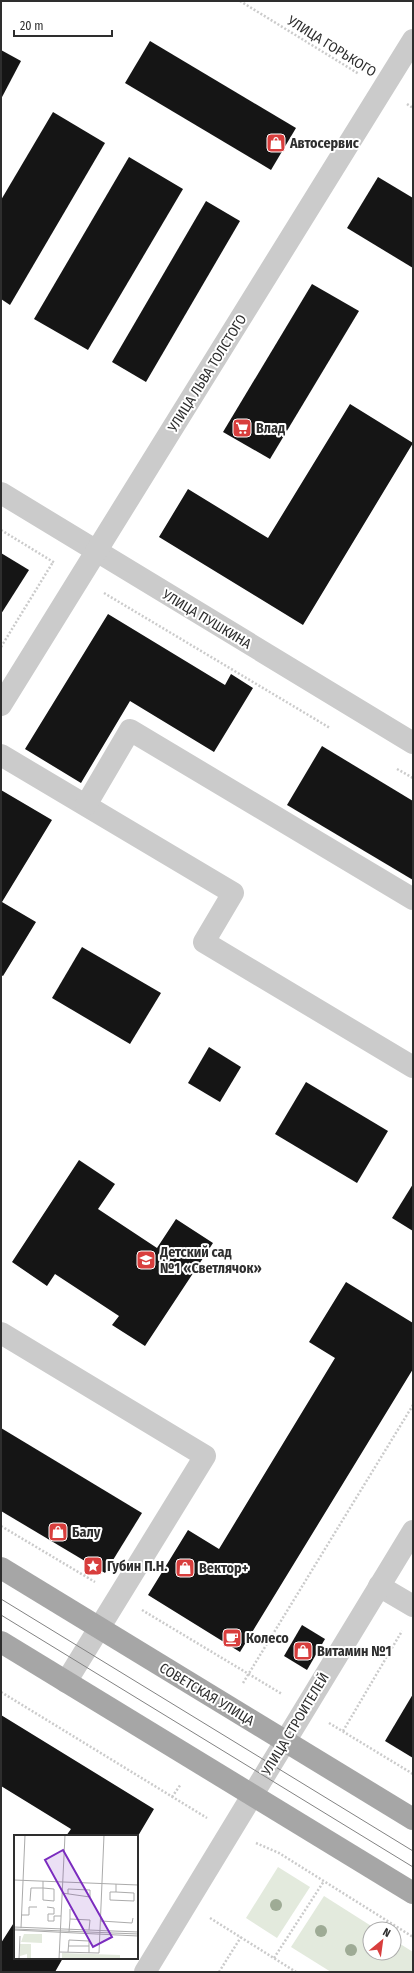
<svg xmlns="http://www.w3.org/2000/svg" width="414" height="1973" font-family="'Fira Sans Condensed',sans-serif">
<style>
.grass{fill:#e3eadd}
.building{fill:#151515}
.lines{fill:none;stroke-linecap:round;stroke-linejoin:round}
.path{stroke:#cbcbcb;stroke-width:2.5;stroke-dasharray:2 2;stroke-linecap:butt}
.minor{stroke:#cbcbcb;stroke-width:22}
.major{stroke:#a6a6a6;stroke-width:22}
.tram{stroke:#838383;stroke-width:1}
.tree{fill:#9eab95}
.labels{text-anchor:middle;stroke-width:4;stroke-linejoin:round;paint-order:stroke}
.street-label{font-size:14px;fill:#2e2e2e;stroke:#fff}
.poi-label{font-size:14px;font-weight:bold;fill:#2e2e2e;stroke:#fff;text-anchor:start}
.inset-road{fill:none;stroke:#ababab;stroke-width:1}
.view{fill:#7b2cbf;fill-opacity:0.15;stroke:#7b2cbf;stroke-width:2}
.inset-edge{fill:none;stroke:#2e2e2e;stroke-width:2}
</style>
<rect width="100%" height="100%" fill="#fff"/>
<!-- grass -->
<g class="grass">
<polygon points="278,1867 310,1887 277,1938 246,1918"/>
<polygon points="324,1896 376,1929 370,1929 370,1953 394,1953 394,1940 413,1952 413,1972 331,1972 291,1947"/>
</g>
<!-- building -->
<g class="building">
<polygon points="150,41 296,128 271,170 125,83"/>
<polygon points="1,50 21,61 1,99"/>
<polygon points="53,112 105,143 10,305 1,299 1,200"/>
<polygon points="129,157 183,189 88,350 34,319"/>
<polygon points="378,177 413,198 413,268 347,228"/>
<polygon points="206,201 240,221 146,382 112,362"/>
<polygon points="312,284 359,311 270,459 223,432"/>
<polygon points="350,404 413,443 303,625 159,537 188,489 268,538"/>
<polygon points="1,553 29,570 1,614"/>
<polygon points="108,614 225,685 231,674 253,688 214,752 130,701 81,783 25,749"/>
<polygon points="322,746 413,801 413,880 287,805"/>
<polygon points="1,790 52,820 2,902 36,922 3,976 1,975"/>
<polygon points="82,947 161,993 130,1044 52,998"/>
<polygon points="209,1047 241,1067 220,1102 188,1083"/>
<polygon points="306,1082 388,1131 357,1183 275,1134"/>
<polygon points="79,1160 115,1184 98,1209 157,1248 176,1219 213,1243 145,1346 112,1325 119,1316 55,1274 47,1286 12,1262"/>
<polygon points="413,1184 413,1231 392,1218"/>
<polygon points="346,1282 413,1323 413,1369 240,1652 148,1595 188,1530 219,1549 335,1358 309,1342"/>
<polygon points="1,1428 142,1513 105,1573 1,1511"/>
<polygon points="302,1625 325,1639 307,1670 284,1656"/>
<polygon points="413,1694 413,1758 385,1741"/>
<polygon points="1,1715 154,1809 138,1836 66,1836 71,1829 1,1786"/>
<polygon points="15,1921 15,1958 63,1958 55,1972 1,1972 1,1943"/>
</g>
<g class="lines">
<!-- path -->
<g class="path">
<polyline points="240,1 359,74"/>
<polyline points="407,104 413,108"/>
<polyline points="1,530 55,563"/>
<polyline points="104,593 330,728"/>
<polyline points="1,647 53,562"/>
<polyline points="397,769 413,778"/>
<polyline points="1,1526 95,1582"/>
<polyline points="142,1610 282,1694"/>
<polyline points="243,1683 413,1405"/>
<polyline points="1,1692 207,1818"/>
<polyline points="329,1723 413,1774"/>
<polyline points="343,1731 402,1631"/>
<polyline points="172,1797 181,1784"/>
<polyline points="256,1843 279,1853 413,1937"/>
<polyline points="210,1918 296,1972"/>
<polyline points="274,1958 324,1881"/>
<polyline points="219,1972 241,1937"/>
</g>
<!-- minor -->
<g class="minor">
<polyline points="1,493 413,743"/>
<polyline points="1,705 413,40"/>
<polyline points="1,755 233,893 204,942 413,1067"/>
<polyline points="86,805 130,730 413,899"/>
<polyline points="1,1333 205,1456 66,1682"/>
<polyline points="379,1586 413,1606"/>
<polyline points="145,1972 413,1531"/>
</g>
<!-- major -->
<g class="major">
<polyline points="1,1568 413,1819"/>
<polyline points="1,1642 413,1893"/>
</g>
<!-- tram -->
<g class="tram">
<polyline points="1,1599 413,1851"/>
<polyline points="1,1615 413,1867"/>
</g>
</g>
<!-- trees -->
<g class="tree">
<circle cx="276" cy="1905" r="6"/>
<circle cx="321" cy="1931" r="6"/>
<circle cx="351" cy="1950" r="6"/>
</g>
<!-- icons -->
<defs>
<g id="shop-square" transform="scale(1)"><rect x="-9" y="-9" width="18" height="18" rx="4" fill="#d83e3d" stroke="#fff"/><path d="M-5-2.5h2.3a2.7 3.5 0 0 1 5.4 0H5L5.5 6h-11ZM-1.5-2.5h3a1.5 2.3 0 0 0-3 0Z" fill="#fff"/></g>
<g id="supermarket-square" transform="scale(1)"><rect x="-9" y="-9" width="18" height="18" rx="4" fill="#d83e3d" stroke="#fff"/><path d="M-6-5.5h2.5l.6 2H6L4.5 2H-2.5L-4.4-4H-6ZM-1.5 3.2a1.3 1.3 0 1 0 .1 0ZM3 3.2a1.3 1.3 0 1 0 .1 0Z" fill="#fff"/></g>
<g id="school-square" transform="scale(1)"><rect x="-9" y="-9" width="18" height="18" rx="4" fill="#d83e3d" stroke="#fff"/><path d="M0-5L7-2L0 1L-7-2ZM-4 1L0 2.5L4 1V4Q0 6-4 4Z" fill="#fff"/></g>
<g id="sight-square" transform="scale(1)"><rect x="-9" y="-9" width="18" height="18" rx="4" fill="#d83e3d" stroke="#fff"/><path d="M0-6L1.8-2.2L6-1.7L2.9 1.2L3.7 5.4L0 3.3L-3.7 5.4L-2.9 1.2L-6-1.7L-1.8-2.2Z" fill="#fff"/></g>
<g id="cafe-square" transform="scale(1)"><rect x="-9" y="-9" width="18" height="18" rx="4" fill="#d83e3d" stroke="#fff"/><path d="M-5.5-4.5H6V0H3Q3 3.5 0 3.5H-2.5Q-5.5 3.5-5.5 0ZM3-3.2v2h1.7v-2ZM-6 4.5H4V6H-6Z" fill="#fff"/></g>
</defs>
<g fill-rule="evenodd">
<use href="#shop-square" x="276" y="143"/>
<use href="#supermarket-square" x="242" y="428"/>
<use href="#school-square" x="146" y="1260"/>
<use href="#shop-square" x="58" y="1532"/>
<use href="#sight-square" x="93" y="1566"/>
<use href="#shop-square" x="185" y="1568"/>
<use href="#cafe-square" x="232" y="1638"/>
<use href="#shop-square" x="303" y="1651"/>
</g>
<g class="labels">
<!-- street labels -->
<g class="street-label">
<text transform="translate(332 46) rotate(32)" y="5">УЛИЦА ГОРЬКОГО</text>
<text transform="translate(207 373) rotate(-58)" y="5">УЛИЦА ЛЬВА ТОЛСТОГО</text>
<text transform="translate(207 619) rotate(31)" y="5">УЛИЦА ПУШКИНА</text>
<text transform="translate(207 1694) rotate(31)" y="5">СОВЕТСКАЯ УЛИЦА</text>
<text transform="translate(295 1724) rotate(-59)" y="5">УЛИЦА СТРОИТЕЛЕЙ</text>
</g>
<!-- poi labels -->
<g class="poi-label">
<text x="290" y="148">Автосервис</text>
<text x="256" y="433">Влад</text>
<text x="160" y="1257">Детский сад<tspan x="160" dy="16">№1 «Светлячок»</tspan></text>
<text x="72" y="1537">Балу</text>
<text x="107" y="1571">Губин П.Н.</text>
<text x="199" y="1573">Вектор+</text>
<text x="246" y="1643">Колесо</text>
<text x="317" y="1656">Витамин №1</text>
</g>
</g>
<!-- overview -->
<g transform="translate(14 1835)">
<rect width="124" height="124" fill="#fff"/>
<path d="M48,118L106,120V124H48Z" fill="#e3eadd"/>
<path d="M10,99H28V108L7,107ZM6,109H17V123H13V119L6,121Z" fill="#e3eadd"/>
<path class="inset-road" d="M0,45L124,50M102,57L120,58V66L96,65V57H102V49M48,58L76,62V55L54,54V59M16,66L17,53H29L40,54V66L29,65V46M33,72L40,73V79H34V86H40V81H47M56,74V84L76,85L75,95M7,80H15V72H23M87,86L118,88L119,83M0,92L124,97M7,93L11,0M0,94L124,99M0,95L124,101M55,97L56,84M55,111H75M45,117L85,118L90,0M54,117L55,105L75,106V118M5,124L6,101M45,124L51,0"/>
<path class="view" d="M49,15L98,102L79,112L31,25Z"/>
<rect width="124" height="124" class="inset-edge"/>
</g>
<!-- border -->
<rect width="414" height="1973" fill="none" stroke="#2e2e2e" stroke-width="4"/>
<!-- north arrow -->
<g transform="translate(382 1941) rotate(29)"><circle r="19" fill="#ffffff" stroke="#ababab"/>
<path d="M0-3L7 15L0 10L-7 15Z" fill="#d83e3d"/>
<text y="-6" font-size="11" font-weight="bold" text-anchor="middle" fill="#2e2e2e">N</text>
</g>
<!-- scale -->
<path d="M14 30v6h98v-6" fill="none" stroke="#2e2e2e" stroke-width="2"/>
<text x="20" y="30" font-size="12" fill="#2e2e2e" stroke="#ffffff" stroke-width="3" paint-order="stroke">20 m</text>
</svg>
